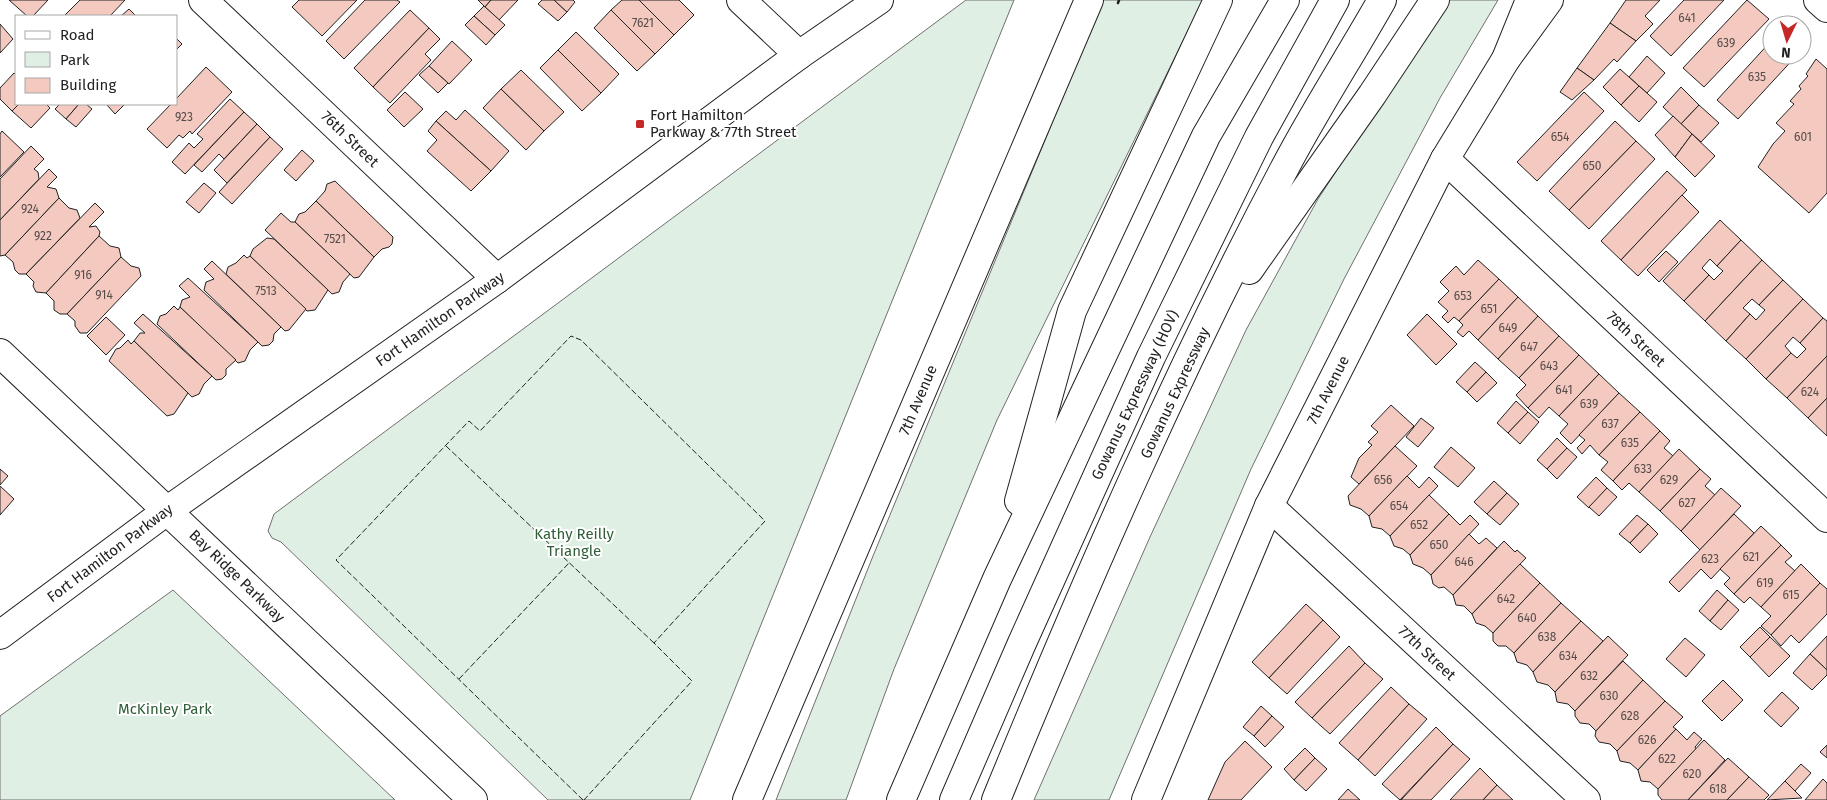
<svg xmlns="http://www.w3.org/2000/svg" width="1827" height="800" font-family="'Fira Sans',sans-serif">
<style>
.green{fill:#e0efe3;stroke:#6f6f6f}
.building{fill:#f3c9c0;stroke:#222}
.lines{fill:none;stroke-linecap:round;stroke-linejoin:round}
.minor-casing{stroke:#222;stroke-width:30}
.major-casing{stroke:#222;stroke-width:30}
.highway-casing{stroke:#222;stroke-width:30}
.minor{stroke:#fff;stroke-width:28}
.major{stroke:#fff;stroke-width:28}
.highway{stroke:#fff;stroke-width:28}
.fence{stroke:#222;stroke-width:1;stroke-dasharray:6 2.5;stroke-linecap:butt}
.wall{stroke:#222;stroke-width:2.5}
.poi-dot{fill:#c62828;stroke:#fff;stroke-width:2}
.labels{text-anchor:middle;stroke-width:4;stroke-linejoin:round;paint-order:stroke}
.number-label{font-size:12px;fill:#564c4a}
.poi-label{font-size:15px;fill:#222;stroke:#fff;text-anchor:start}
.street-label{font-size:15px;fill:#222;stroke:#fff}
.park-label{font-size:15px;fill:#2f5e38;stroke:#fff}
</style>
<rect width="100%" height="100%" fill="#fff"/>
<!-- green -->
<g class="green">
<polygon points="966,0 1014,0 690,800 548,800 281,542 272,538 268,531 274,514"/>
<polygon points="1103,0 1203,0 997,420 894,669 846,800 776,800 873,556"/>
<polygon points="1448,0 1498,0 1440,98 1344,279 1251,469 1109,800 1034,800 1150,537 1246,330 1318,199"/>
<polygon points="173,590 395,800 0,800 0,716"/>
</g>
<!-- building -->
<g class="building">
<polygon points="9,0 48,0 33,16 27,16"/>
<polygon points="80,0 125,0 110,16 64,16"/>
<polygon points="299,0 357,0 322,36 292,7"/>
<polygon points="365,0 397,0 400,2 344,59 326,41"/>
<polygon points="478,0 491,0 485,7"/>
<polygon points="491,0 518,0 499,20 485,7"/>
<polygon points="542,0 554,0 567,12 558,21 538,4"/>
<polygon points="554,0 573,0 575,2 567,12"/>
<polygon points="622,0 639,0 674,35 655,54 611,10"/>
<polygon points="639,0 679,0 694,15 674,35"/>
<polygon points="1626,0 1660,0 1645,16 1653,24 1636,41 1610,23"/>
<polygon points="1684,0 1724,0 1671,56 1650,36"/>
<polygon points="1747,0 1769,19 1704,87 1683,68"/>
<polygon points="484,6 505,25 495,35 474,16"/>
<polygon points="129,9 136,16 121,16"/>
<polygon points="410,10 429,28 373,87 354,68"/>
<polygon points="611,10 655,54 637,71 594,28"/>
<polygon points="474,16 495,35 486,45 465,25"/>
<polygon points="1610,23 1636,41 1617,62 1614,59 1594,80 1577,68"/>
<polygon points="0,24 13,39 0,53"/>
<polygon points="429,28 440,39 425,54 431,60 390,103 373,87"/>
<polygon points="576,32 619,74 601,93 558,50"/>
<polygon points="176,38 182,44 176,50"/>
<polygon points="1772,40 1772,55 1797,55 1738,119 1717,100"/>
<polygon points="452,41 472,60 449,84 429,66"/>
<polygon points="558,50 601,93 582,111 540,68"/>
<polygon points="1647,56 1665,73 1647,93 1629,77"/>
<polygon points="1816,59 1827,69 1827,193 1809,213 1758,167 1773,144 1785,131 1776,123 1794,104 1790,101 1801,89 1799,86 1808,76 1806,74"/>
<polygon points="429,66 448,83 438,93 419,75"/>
<polygon points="206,67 232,92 192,134 190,131 183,138 179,135 167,148 147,129 171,104 176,104 176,99"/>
<polygon points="1577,68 1594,80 1572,100 1560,92"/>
<polygon points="1620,69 1639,86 1621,105 1603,87"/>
<polygon points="521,70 564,112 544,131 501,89"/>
<polygon points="14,73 16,75 16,104 19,104 12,111 0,99 0,88"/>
<polygon points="1639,86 1657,102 1639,122 1621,105"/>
<polygon points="1681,87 1699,105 1681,124 1663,107"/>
<polygon points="501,89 544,131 526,150 483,108"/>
<polygon points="405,92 423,109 404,127 387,110"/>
<polygon points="1584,92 1604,111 1537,181 1517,162"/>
<polygon points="230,99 244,112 185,174 172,162 189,143 194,148 203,139 197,134"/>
<polygon points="19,104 46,104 50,108 31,128 12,111"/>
<polygon points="60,104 79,104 66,119 55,109"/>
<polygon points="79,104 86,104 92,109 76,127 66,119"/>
<polygon points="108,104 125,104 115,114 107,105"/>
<polygon points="1699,105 1719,123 1701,142 1681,124"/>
<polygon points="465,110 509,151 491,171 436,121 446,111 456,120"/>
<polygon points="244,112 257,124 224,159 219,154 202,172 194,165"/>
<polygon points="1673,116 1692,134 1675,157 1655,135"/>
<polygon points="436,121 491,171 471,191 427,151 437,140 428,131"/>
<polygon points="1615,121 1636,141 1569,210 1549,191"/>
<polygon points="257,124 270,137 227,183 214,170"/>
<polygon points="2,131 24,152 0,177 0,134"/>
<polygon points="1692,134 1715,156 1695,177 1675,157"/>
<polygon points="270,137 283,149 232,204 219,192"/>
<polygon points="1636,141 1655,159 1589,229 1569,210"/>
<polygon points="31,146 44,159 34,169 38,172 39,179 0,220 0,179"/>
<polygon points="302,150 314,161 296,181 284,170"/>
<polygon points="49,169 57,177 47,187 56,189 59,198 5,255 0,256 0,220"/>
<polygon points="1667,171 1687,190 1621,260 1601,241"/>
<polygon points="335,181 393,237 392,244 389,247 382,249 374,257 316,201 325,191 327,184"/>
<polygon points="204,183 216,193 199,213 186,202"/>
<polygon points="1682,195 1699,212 1638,276 1621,260"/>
<polygon points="59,198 69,208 77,210 80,218 26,274 19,274 15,270 13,262 5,255"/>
<polygon points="316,201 374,257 359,277 354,278 295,222 299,214 305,212"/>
<polygon points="95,203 104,212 89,227 96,226 100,232 99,236 46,293 36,292 33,286 34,282 26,274"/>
<polygon points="281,213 291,222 295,222 350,274 343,282 339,292 332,294 265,230"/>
<polygon points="1720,220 1741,240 1717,266 1710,259 1702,268 1709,275 1684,301 1663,281"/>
<polygon points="99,236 110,246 119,248 121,257 67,314 60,314 54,310 54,301 46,293"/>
<polygon points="267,238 274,239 328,290 315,310 307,311 250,256 253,249"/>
<polygon points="1741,240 1762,260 1705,321 1684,301 1709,275 1714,280 1723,271 1717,266"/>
<polygon points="1666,251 1678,262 1659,282 1647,270"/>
<polygon points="244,255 247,258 250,256 306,309 289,330 285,331 226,274 228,267 236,263"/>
<polygon points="121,257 131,266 139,268 141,276 87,333 80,333 75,326 75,321 67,314"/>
<polygon points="1478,260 1499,279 1459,321 1454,317 1448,323 1442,317 1448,311 1438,302 1449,291 1440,282 1456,266 1464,275"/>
<polygon points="1762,260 1783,280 1759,305 1752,299 1743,308 1750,314 1726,341 1705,321"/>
<polygon points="212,261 281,327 274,334 273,341 269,345 262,346 204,290 206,282 214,279 204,269"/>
<polygon points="188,278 258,342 250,350 245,361 238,363 180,307 182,300 190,297 179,286"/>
<polygon points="1499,279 1518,297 1478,340 1469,331 1463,337 1457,332 1463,325 1459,321"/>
<polygon points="1783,280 1803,299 1746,359 1726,341 1750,314 1756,320 1765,310 1759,305"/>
<polygon points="1518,297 1538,316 1498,359 1478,340"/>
<polygon points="1803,299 1823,318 1800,343 1793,337 1785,346 1791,353 1766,379 1746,359"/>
<polygon points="174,306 178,310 180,307 236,360 226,369 226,375 222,379 216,380 157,324 160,316 166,314"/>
<polygon points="143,314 212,376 204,384 199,394 192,397 134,341 140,333 145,333 134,323"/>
<polygon points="1427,314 1457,344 1436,365 1407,335"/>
<polygon points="1538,316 1559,336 1519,378 1498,359"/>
<polygon points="106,317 125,335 106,355 87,336"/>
<polygon points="1823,318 1827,321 1827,356 1787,398 1766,379 1791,353 1797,358 1806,349 1800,343"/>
<polygon points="1559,336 1579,355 1528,408 1516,395 1526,385 1519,378"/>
<polygon points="128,340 131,344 134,341 188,393 174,414 167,416 109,361 116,349 120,348"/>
<polygon points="1579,355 1599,374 1559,416 1549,407 1539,418 1528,408"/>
<polygon points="1827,356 1827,398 1808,418 1787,398"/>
<polygon points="1475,362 1486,372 1467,392 1456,382"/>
<polygon points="1486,372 1497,383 1477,402 1467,392"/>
<polygon points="1599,374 1619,393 1571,444 1560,433 1568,424 1559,416"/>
<polygon points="1619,393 1640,412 1599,455 1590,445 1582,454 1577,448 1585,440 1579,435"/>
<polygon points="1827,398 1827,436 1808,418"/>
<polygon points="1516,401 1528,412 1508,433 1497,423"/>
<polygon points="1391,405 1414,426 1359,484 1351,477 1359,458 1372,445 1368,442 1378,432 1371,426"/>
<polygon points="1528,412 1539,422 1520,444 1508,433"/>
<polygon points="1640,412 1660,431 1613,481 1601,470 1608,462 1599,455"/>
<polygon points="1421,418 1434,428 1418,447 1406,437"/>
<polygon points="1660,431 1670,441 1664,448 1673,456 1639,492 1629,483 1622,490 1613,481"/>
<polygon points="1557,438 1567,448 1547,469 1537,460"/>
<polygon points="1395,446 1417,466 1369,516 1361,509 1350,505 1348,496"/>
<polygon points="1451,447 1475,468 1458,487 1434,467"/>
<polygon points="1567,448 1577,457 1557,479 1547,469"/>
<polygon points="1679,449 1700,469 1660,511 1639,492"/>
<polygon points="0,469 8,476 0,485"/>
<polygon points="1700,469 1711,479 1705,486 1715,495 1681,531 1660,511"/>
<polygon points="1407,476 1419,488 1429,477 1438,486 1390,536 1382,529 1372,527 1369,516"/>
<polygon points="1596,477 1607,488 1589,508 1577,497"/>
<polygon points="1494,481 1507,493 1487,514 1474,502"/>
<polygon points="0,486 14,499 0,515"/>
<polygon points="1607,488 1617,497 1599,516 1589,507"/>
<polygon points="1721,488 1741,506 1700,550 1681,531"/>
<polygon points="1507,493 1519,504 1500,525 1487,514"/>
<polygon points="1429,495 1449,514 1410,555 1403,549 1394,546 1390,536"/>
<polygon points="1449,514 1460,525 1470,515 1479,524 1431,575 1423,568 1413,564 1410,555"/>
<polygon points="1734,514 1754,533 1711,579 1701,569 1679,592 1669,582"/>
<polygon points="1637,515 1648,524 1630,543 1619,534"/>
<polygon points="1648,524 1658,534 1640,553 1630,543"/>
<polygon points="1761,526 1781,545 1734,594 1724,584 1730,578 1720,569"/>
<polygon points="1469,534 1479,544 1486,538 1497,548 1453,595 1444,587 1439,588 1433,584 1431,575"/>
<polygon points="1504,541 1515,552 1517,550 1526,558 1472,614 1464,606 1456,605 1453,595"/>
<polygon points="1781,545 1792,556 1785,562 1795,571 1761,607 1750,597 1744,603 1734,594"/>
<polygon points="1520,564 1540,583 1493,633 1485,626 1476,623 1472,614"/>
<polygon points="1801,564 1820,583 1771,635 1761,626 1771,616 1761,607"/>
<polygon points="1540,583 1561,603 1514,653 1506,646 1498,646 1493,641 1493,633"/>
<polygon points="1820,583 1827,589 1827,614 1799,643 1791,635 1781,646 1771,635"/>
<polygon points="1717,590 1728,600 1710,621 1699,611"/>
<polygon points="1728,600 1739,610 1721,630 1710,621"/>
<polygon points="1561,603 1581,621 1533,672 1527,665 1517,662 1514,653"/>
<polygon points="1306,604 1323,620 1269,678 1252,662"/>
<polygon points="1323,620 1340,637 1287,694 1269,678"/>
<polygon points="1581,621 1603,641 1555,692 1548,685 1537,682 1533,672"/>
<polygon points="1760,627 1770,637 1750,657 1740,647"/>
<polygon points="1608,636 1628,655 1575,711 1568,704 1557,702 1555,692"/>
<polygon points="1827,636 1827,670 1810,654"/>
<polygon points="1770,637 1790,656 1769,677 1750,657"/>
<polygon points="1685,638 1705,655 1686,677 1666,659"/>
<polygon points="1349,646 1365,663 1312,718 1295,702"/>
<polygon points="1810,654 1827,670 1827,675 1812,690 1793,673"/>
<polygon points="1623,661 1643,680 1596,731 1589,724 1580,723 1575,716 1575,711"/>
<polygon points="1365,663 1383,679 1330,734 1312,718"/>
<polygon points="1643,680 1665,701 1617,751 1610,744 1599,742 1595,736 1596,731"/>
<polygon points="1723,680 1743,700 1722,721 1702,701"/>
<polygon points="1391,687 1409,704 1358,760 1339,743"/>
<polygon points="1782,692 1799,708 1781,727 1764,711"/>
<polygon points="1665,701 1683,717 1673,727 1676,729 1638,770 1630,763 1620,761 1617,751"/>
<polygon points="1409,704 1427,719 1375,776 1358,760"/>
<polygon points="1261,706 1272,716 1254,736 1243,727"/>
<polygon points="1272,716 1284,727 1265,747 1254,736"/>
<polygon points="1436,727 1453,744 1400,800 1382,784"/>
<polygon points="1676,729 1687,740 1694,732 1702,739 1695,747 1696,749 1658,789 1650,782 1641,781 1638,770"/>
<polygon points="1704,740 1725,760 1688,800 1662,800 1658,795 1658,789"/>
<polygon points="1245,741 1272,767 1241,800 1208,800 1225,762"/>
<polygon points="1453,744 1470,759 1431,800 1401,800"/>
<polygon points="1827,745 1827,758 1820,752"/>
<polygon points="1305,748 1315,758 1294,780 1284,769"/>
<polygon points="1315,758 1327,769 1306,791 1294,780"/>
<polygon points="1728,758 1749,777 1727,800 1688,800"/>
<polygon points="1801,764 1811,773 1795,791 1785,781"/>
<polygon points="1480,768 1497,785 1483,800 1450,800"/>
<polygon points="1749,777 1769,795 1764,800 1727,800"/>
<polygon points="1823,779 1827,783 1827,800 1805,800"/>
<polygon points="1785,781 1802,798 1767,800"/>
<polygon points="1497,785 1513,800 1483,800"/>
<polygon points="1348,789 1360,800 1338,800"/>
</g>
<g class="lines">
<!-- minor casing -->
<g class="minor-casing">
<g id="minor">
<polyline points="203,0 497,279"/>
<polyline points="741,0 799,55"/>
<polyline points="1818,0 1827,8"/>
<polyline points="1445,159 1827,518"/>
<polyline points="1269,506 1586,800"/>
</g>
</g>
<!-- major casing -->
<g class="major-casing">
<g id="major">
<polyline points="0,353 473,800"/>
<polyline points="0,635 168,510 497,279 799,55 879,0"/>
<polyline points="747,800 1089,0"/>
<polyline points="1146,800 1269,506 1445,159 1506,59 1549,0"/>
</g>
</g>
<!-- highway casing -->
<g class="highway-casing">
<g id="highway">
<polyline points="1506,59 1530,0"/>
<polyline points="1249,270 1372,95 1435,0"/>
<polyline points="1019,501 1072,311 1218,0"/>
<polyline points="901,800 997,579 1206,136 1285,0"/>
<polyline points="954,800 1022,643 1151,357 1259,137 1335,0"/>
<path d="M996,800C1085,583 1179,366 1290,158C1319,104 1352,53 1382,0"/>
</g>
</g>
<!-- minor -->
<use href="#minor" class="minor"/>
<!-- major -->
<use href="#major" class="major"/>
<!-- highway -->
<use href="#highway" class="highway"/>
<!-- fence -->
<g class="fence">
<polyline points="446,446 654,643"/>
<polyline points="459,679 569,563"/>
<polyline points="583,800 336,560 469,421 480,431 571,336 581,340 765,521 654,643 692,681 584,800"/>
</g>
<!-- wall -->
<polyline class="wall" points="1118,3 1119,0"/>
</g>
<!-- markers -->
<rect class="poi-dot" x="635" y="119" width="10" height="10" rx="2.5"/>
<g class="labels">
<!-- number labels -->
<g class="number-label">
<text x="1687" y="22">641</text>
<text x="643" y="27">7621</text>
<text x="1726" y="47">639</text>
<text x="1757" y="81">635</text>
<text x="184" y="121">923</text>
<text x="1560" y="141">654</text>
<text x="1803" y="141">601</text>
<text x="1592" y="170">650</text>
<text x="30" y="213">924</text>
<text x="43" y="240">922</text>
<text x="335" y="243">7521</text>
<text x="83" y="279">916</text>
<text x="266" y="295">7513</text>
<text x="104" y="299">914</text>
<text x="1463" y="300">653</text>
<text x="1489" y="313">651</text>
<text x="1508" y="332">649</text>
<text x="1529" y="351">647</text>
<text x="1549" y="370">643</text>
<text x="1564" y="394">641</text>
<text x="1810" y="396">624</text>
<text x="1589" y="408">639</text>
<text x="1610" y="428">637</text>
<text x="1630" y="447">635</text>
<text x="1643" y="473">633</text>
<text x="1383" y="484">656</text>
<text x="1669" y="484">629</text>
<text x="1687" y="507">627</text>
<text x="1399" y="510">654</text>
<text x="1419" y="529">652</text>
<text x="1439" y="549">650</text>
<text x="1751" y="561">621</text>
<text x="1710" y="563">623</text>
<text x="1464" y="566">646</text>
<text x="1765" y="587">619</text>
<text x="1791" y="599">615</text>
<text x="1506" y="603">642</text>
<text x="1527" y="622">640</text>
<text x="1547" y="641">638</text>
<text x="1568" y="660">634</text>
<text x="1589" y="680">632</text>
<text x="1609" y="700">630</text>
<text x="1630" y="720">628</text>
<text x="1647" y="744">626</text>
<text x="1667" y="763">622</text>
<text x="1692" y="778">620</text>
<text x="1718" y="793">618</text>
</g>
<!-- poi labels -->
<g class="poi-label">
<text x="650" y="120">Fort Hamilton<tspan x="650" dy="17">Parkway &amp; 77th Street</tspan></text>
</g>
<!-- street labels -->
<g class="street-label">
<text transform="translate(350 139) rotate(44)" y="5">76th Street</text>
<text transform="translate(440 319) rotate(-35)" y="5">Fort Hamilton Parkway</text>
<text transform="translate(1636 339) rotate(43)" y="5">78th Street</text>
<text transform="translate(1328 390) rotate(-63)" y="5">7th Avenue</text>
<text transform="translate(1175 393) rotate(-65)" y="5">Gowanus Expressway</text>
<text transform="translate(1135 395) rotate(-65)" y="5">Gowanus Expressway (HOV)</text>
<text transform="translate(918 400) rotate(-67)" y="5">7th Avenue</text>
<text transform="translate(110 553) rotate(-37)" y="5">Fort Hamilton Parkway</text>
<text transform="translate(237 576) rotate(44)" y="5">Bay Ridge Parkway</text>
<text transform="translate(1427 653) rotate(43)" y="5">77th Street</text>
</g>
<!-- park labels -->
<g class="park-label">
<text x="574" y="539">Kathy Reilly<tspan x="574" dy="17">Triangle</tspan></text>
<text x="165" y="714">McKinley Park</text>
</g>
</g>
<!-- legend -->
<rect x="15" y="15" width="162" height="90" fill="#ffffff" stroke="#a7a7a7"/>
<rect x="25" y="31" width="25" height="8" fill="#ffffff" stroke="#a7a7a7"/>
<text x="60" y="40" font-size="15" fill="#222222">Road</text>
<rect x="25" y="52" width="25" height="15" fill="#e0efe3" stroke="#a7a7a7"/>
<text x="60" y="65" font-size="15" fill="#222222">Park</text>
<rect x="25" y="78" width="25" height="15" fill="#f3c9c0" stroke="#a7a7a7"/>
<text x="60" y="90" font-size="15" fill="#222222">Building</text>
<!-- north arrow -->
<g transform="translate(1787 40) rotate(185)"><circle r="24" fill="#ffffff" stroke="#a7a7a7"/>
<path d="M0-4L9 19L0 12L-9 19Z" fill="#c62828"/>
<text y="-8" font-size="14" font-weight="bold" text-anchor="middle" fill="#222222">N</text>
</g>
</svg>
